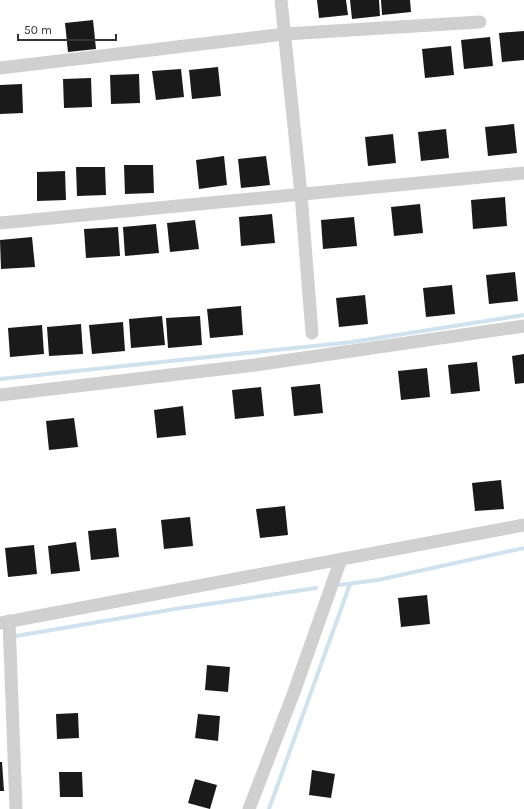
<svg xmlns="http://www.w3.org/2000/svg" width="524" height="809" font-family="Karla,sans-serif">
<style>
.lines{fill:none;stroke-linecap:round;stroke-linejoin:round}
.stream{stroke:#cfe2ee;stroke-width:4}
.building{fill:#1a1a1a}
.street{stroke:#d0d0d0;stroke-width:13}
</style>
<rect width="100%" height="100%" fill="#fff"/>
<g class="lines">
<!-- stream -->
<g class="stream">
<polyline points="0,379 352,342 524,315"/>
<polyline points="339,585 378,580 524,548"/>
<polyline points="16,636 175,609 316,588"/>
<polyline points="269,809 350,584"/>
</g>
</g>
<!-- building -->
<g class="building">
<polygon points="317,0 346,0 348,15 319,18"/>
<polygon points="350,0 379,0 380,16 352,19"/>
<polygon points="381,0 410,0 411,12 382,15"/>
<polygon points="93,20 96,49 68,52 65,23"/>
<polygon points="524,31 524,60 502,62 499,33"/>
<polygon points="490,37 493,66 464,69 461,40"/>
<polygon points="451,46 454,75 425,78 422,49"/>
<polygon points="218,67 221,96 192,99 189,70"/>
<polygon points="181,69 184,97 156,100 152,71"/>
<polygon points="139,74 140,103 111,104 110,75"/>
<polygon points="91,78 92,107 64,108 63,79"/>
<polygon points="22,84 23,113 0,114 0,85"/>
<polygon points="514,124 517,153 488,156 485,127"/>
<polygon points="446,129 449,158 421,161 418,132"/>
<polygon points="393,134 396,163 368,166 365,137"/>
<polygon points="224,156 227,185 199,189 196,160"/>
<polygon points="266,156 270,185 241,188 238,159"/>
<polygon points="124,165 153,165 154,193 125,194"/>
<polygon points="76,167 105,167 106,195 77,196"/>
<polygon points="65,171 66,200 37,201 37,172"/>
<polygon points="505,197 507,226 473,229 471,200"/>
<polygon points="420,204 423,233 394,236 391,207"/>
<polygon points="272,214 275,243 241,246 239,217"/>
<polygon points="354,217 357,246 323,249 321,220"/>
<polygon points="195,220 199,249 170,252 167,223"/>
<polygon points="156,224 159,253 125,256 123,227"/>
<polygon points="118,227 120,256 86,258 84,229"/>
<polygon points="32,237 35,267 1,269 0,240"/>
<polygon points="515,272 518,301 489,304 486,275"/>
<polygon points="452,285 455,314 426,317 423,288"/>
<polygon points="365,295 368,324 339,327 336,298"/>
<polygon points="241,306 243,335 210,338 207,309"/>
<polygon points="162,316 165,345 131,348 129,319"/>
<polygon points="200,316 202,345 168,348 166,318"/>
<polygon points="123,322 125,351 92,354 89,325"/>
<polygon points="81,324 83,354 49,356 47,327"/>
<polygon points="42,325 44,354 10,357 8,328"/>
<polygon points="524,354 524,383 515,384 512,356"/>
<polygon points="477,362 480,391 451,394 448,365"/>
<polygon points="427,368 430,397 401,400 398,371"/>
<polygon points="320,384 323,413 294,416 291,387"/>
<polygon points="261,387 264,416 235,419 232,390"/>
<polygon points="183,406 186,435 157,438 154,410"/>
<polygon points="74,418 78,447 49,450 46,421"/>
<polygon points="501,480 504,509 475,511 472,483"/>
<polygon points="285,506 288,535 260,538 256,509"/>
<polygon points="190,517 193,546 164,549 161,520"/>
<polygon points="116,528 119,557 91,560 88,531"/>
<polygon points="76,542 80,571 51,574 48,546"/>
<polygon points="34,545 37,574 8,577 5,548"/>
<polygon points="427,595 430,624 401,627 398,598"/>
<polygon points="207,665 230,667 228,692 205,690"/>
<polygon points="78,713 79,738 57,739 56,714"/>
<polygon points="198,714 220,716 218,741 195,738"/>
<polygon points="0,762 2,762 4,791 0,791"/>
<polygon points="312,770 335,774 331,798 309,795"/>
<polygon points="59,772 82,772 83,797 60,797"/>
<polygon points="195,779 217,785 210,809 188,803"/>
</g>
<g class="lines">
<!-- street -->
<g class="street">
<polyline points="281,0 301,194 312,333"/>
<polyline points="0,68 285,34 480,22"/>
<polyline points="0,223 524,173"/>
<polyline points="0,395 255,365 524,326"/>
<polyline points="9,621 16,809"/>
<polyline points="0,623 524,525"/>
<polyline points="249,809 294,692 341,559"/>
</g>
</g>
<!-- scale -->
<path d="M18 34v6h98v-6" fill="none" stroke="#333333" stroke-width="2"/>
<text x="24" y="34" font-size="12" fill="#333333" stroke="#ffffff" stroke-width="3" paint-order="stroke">50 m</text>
</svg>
